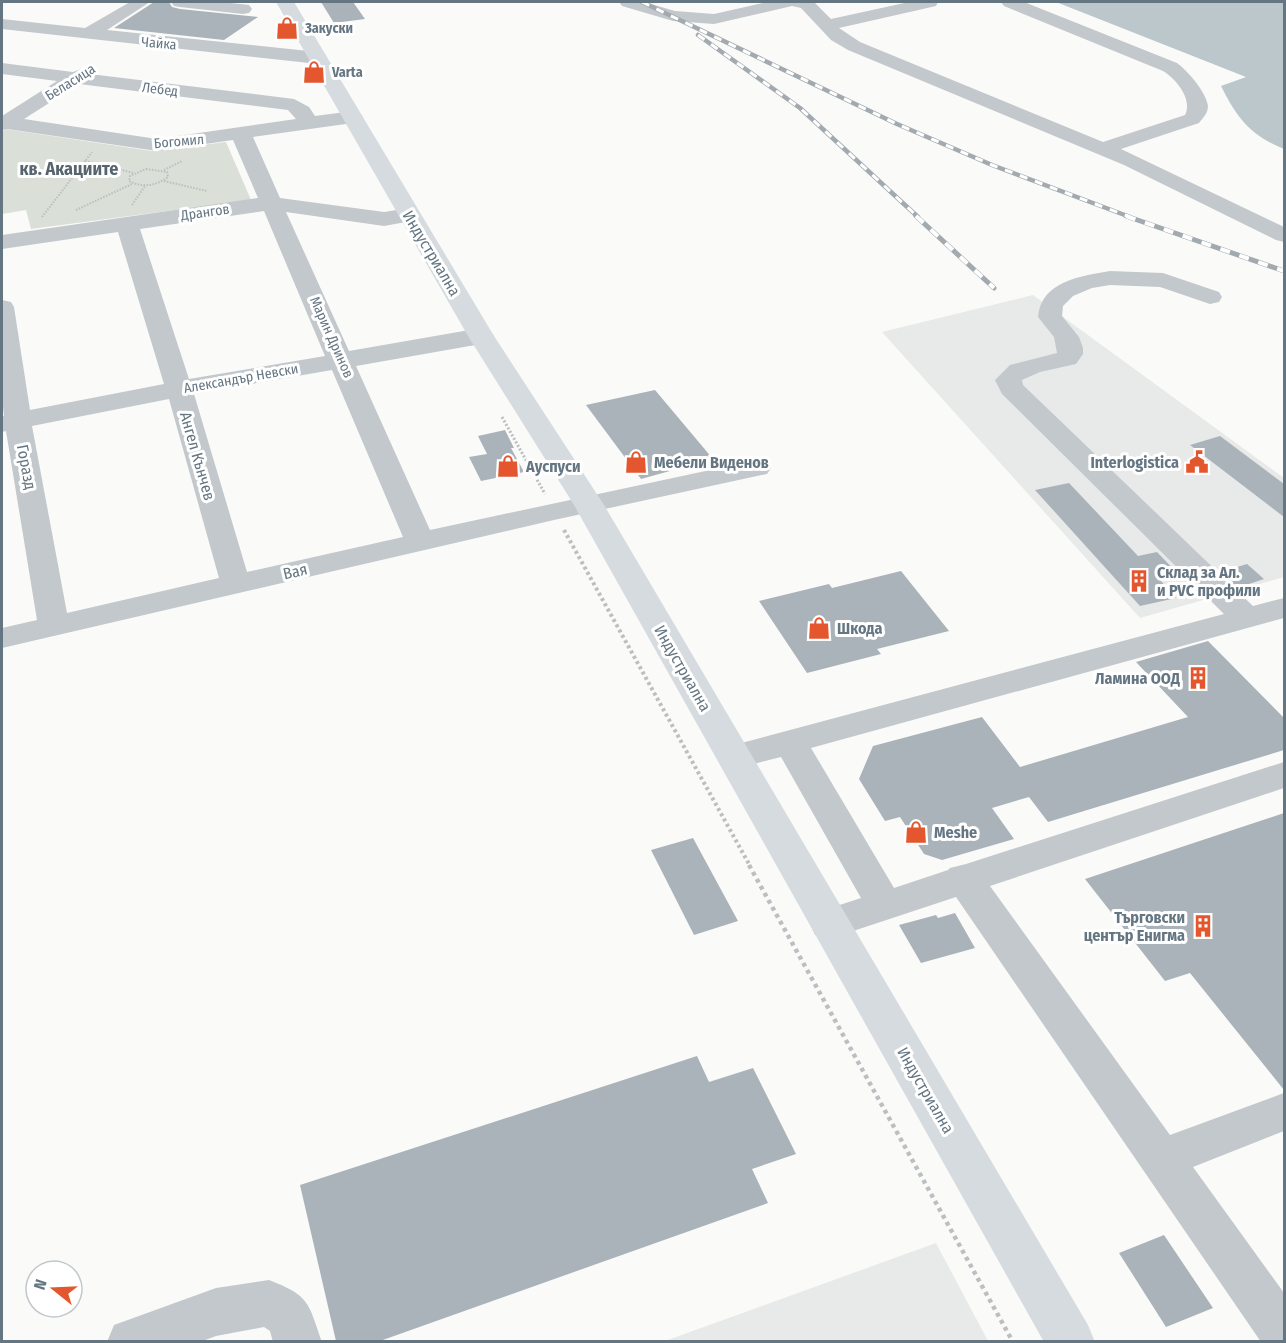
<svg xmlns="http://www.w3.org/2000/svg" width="1286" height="1343" font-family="'Fira Sans Condensed',sans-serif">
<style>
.built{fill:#e8e9e9}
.green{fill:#dadfd7}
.water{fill:#bbc7cb}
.building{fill:#aab3b9}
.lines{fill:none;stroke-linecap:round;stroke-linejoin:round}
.path-far3{stroke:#bbbfc2;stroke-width:2;stroke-dasharray:1.5 1.5;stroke-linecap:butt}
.path-far2{stroke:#bbbfc2;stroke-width:3;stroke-dasharray:2 2;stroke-linecap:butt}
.path-far1{stroke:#bbbfc2;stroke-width:4;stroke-dasharray:3 3;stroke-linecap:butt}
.path{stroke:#bbbfc2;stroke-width:4.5;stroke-dasharray:4 4;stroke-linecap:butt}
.minor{fill:#c3c8cc;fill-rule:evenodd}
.major{fill:#d6dbdf;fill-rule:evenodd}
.rail-far1-casing{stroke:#a2aab0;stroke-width:4.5}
.rail-casing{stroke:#a2aab0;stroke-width:5}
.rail-far1{stroke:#fff;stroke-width:3;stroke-dasharray:8;stroke-linecap:butt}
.rail{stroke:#fff;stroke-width:4;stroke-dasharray:10;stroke-linecap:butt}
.labels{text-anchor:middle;stroke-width:6;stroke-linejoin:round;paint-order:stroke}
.far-poi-label{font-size:14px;font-weight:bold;fill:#657683;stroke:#fff;text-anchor:start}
.far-street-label{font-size:14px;fill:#657683;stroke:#fff}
.street-label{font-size:16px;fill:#657683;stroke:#fff}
.poi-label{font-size:16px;font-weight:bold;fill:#657683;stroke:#fff;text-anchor:start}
.far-district-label{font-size:18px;font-weight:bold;fill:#57646e;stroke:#fff}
</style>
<rect width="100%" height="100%" fill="#fafaf8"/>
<!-- built -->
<g class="built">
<polygon points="1033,295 1284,478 1284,577 1140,618 882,332"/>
<polygon points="936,1243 988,1341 665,1341"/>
</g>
<!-- green -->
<polygon class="green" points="5,129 152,151 226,142 251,200 31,229 26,210 2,214 2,132"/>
<!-- water -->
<path class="water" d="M1056,2H1284V149C1250,135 1237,118 1221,86L1246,77Z"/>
<!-- building -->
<g class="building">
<polygon points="154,2 169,2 172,7 180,9 258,17 224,40 114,28"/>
<polygon points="321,2 353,2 365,19 334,23"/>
<polygon points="655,390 713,459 641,479 586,405"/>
<polygon points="505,430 514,448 511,448 524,472 481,481 469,457 487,454 478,436"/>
<polygon points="1220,436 1284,484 1284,517 1190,445"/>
<polygon points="1069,483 1138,556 1157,552 1180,576 1161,581 1176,598 1140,606 1035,490"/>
<polygon points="1247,564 1264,579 1237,588 1221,572"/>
<polygon points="901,571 949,631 877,649 881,654 807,673 759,601 829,584 832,588"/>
<polygon points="1208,641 1284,718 1284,750 1048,822 1029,797 992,808 1014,839 942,860 924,854 900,817 885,821 859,779 873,746 982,717 1020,767 1188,717 1136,662"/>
<polygon points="1284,813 1284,1090 1190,973 1165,981 1085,879"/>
<polygon points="693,838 738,921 694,935 651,850"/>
<polygon points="955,913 975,948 921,963 899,925 936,915 938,918"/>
<polygon points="697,1056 709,1082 753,1068 796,1154 752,1169 768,1203 380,1341 336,1341 300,1185"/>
<polygon points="1164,1235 1213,1308 1166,1327 1119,1253"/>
</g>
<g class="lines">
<!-- path-far3 -->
<g class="path-far3">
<polyline points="85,161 134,173"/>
<path d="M146,169L167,172L168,177C156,186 142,188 129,181L130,176Z"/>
<polyline points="164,170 182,161"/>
<polyline points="164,181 207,191"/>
<polyline points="132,205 145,186"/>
<polyline points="76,210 132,184"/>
<polyline points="42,217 92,152"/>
</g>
<!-- path-far2 -->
<polyline class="path-far2" points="502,417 545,494"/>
<!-- path-far1 -->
<polyline class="path-far1" points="564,530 750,866"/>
<!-- path -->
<polyline class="path" points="749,865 1013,1342"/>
<!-- minor -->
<g class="minor">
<polygon points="130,2 150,2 107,30 318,52 325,54 327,58 325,62 318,64 2,29 2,19 85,28"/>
<polygon points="171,2 222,2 249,5 252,9 249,13 243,14 180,7 174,6"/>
<path d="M619,2H644L675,11L714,14L767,2H814L831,19L909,2H938L936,6L839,28L860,42L1103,142L1185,115C1193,99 1176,79 1163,71L1004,6L1001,2H1024L1177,63C1188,71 1206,92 1208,106C1208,113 1203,118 1199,123L1121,149L1284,227V242L1276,240L1124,165L848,50L831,40L801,8L792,6L714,24L673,21L622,6Z"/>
<path d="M2,63L73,72L81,69L90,74L294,99L309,107L315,116L353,111L360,113L363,117L360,121L353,123L253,137L280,198L384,212L409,208L417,210L420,215L417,220L384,226L286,212L349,351L481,328L490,331L494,336L490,341L481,344L356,366L430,530L757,460L767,462L771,468L767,474L757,476L554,520L2,648V628L37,620L6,431L2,432V416H4L2,398V300L11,302L14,307L30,410L164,384L118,232L2,249V235L258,198L233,140L157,151L7,129L2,130V116L57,81L2,74ZM79,84L288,110L296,119L157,139L24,119ZM264,211L325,356L189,379L140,229ZM332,370L403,537L247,572L194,394ZM169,399L219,578L67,613L32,426Z"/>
<path d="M1110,271L1163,273L1219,292L1222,297L1219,302L1210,304L1160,287L1110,285L1092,288L1073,296L1063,306L1062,316L1079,337L1083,348V354L1076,364L1040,372L1022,380L1023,385L1253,606L1284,598V618L811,748L894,888L948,870L950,868L966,864L1284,762V788L990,886L1170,1135L1284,1093V1131L1193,1167L1284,1293V1342H1261L956,897L829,939L815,935L810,924L815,913L861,898L781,757L734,769L722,766L716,757L722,748L734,745L1224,614L1002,394L995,380L1010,365L1057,353L1054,337L1038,317C1041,281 1081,276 1110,271Z"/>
<path d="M269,1280C310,1296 308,1302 322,1342H273L270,1331L264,1327L216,1336L200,1342H107L114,1325L216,1288Z"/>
</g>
<!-- major -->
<polygon class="major" points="276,2 294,2 494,336 604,505 1088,1325 1095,1342 1044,1342 574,505 468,336"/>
<!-- rail-far1 casing -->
<g class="rail-far1-casing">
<g id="rail-far1">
<polyline points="642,2 897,124 992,165 1130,217"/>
<polyline points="698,35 800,108 918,217"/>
</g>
</g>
<!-- rail casing -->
<g class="rail-casing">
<g id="rail">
<polyline points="916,216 994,288"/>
<polyline points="1126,216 1284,271"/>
</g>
</g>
<!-- rail-far1 -->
<use href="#rail-far1" class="rail-far1"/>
<!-- rail -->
<use href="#rail" class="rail"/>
</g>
<!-- icons -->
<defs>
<g id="shop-bare" transform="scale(1.8)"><path d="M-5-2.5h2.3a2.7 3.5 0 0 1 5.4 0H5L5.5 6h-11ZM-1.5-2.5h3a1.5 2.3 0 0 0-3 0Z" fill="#e4572e" stroke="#fff" stroke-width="2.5" paint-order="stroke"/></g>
<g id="civic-bare" transform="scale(1.8)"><path d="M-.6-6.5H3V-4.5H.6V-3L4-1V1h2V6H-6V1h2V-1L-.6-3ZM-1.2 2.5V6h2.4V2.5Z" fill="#e4572e" stroke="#fff" stroke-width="2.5" paint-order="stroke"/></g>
<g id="building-bare" transform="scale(1.8)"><path d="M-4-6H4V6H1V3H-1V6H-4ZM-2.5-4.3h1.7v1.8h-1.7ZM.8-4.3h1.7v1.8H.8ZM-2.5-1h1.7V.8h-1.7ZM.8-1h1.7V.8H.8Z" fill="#e4572e" stroke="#fff" stroke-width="2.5" paint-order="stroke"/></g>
</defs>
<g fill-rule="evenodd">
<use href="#shop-bare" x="287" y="28"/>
<use href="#shop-bare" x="314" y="72"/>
<use href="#shop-bare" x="636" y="462"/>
<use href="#civic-bare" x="1197" y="462"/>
<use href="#shop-bare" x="508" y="466"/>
<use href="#building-bare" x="1139" y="581"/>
<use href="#shop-bare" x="819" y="628"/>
<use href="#building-bare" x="1198" y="678"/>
<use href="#shop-bare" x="916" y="832"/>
<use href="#building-bare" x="1203" y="926"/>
</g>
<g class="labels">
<!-- far-poi labels -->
<g class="far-poi-label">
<text x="305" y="33">Закуски</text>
<text x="332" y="77">Varta</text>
</g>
<!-- far-street labels -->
<g class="far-street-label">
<text transform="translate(159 43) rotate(5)" y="5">Чайка</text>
<text transform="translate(70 82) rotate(-32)" y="5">Беласица</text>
<text transform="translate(160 89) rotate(7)" y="5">Лебед</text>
<text transform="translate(179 141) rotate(-5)" y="5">Богомил</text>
<text transform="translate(205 212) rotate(-8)" y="5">Дрангов</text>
<text transform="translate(332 337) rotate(66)" y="5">Марин Дринов</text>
<text transform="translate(241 378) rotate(-10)" y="5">Александър Невски</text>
</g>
<!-- street labels -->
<g class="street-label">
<text transform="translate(432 253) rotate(59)" y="6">Индустриална</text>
<text transform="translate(198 456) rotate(74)" y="6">Ангел Кънчев</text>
<text transform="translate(27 467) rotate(79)" y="6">Горазд</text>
<text transform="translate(295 571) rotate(-13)" y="6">Вая</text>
<text transform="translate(683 668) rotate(60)" y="6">Индустриална</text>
<text transform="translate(926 1090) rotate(60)" y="6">Индустриална</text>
</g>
<!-- poi labels -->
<g class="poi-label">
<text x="654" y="468">Мебели Виденов</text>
<text x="1179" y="468" text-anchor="end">Interlogistica</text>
<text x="526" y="472">Ауспуси</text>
<text x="1157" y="578">Склад за Ал.<tspan x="1157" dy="18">и PVC профили</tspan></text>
<text x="837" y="634">Шкода</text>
<text x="1180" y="684" text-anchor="end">Ламина ООД</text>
<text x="934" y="838">Meshe</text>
<text x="1185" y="923" text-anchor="end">Търговски<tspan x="1185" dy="18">център Енигма</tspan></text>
</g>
<!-- far-district labels -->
<g class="far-district-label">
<text x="69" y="175">кв. Акациите</text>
</g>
</g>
<!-- border -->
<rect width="1286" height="1343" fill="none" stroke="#657683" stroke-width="6"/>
<!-- north arrow -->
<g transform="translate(54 1289) rotate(288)"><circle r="28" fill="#ffffff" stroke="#c1c8cd" stroke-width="1.5"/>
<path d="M0-4.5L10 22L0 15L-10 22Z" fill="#e4572e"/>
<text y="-9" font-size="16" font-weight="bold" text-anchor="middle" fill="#657683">N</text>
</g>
</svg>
